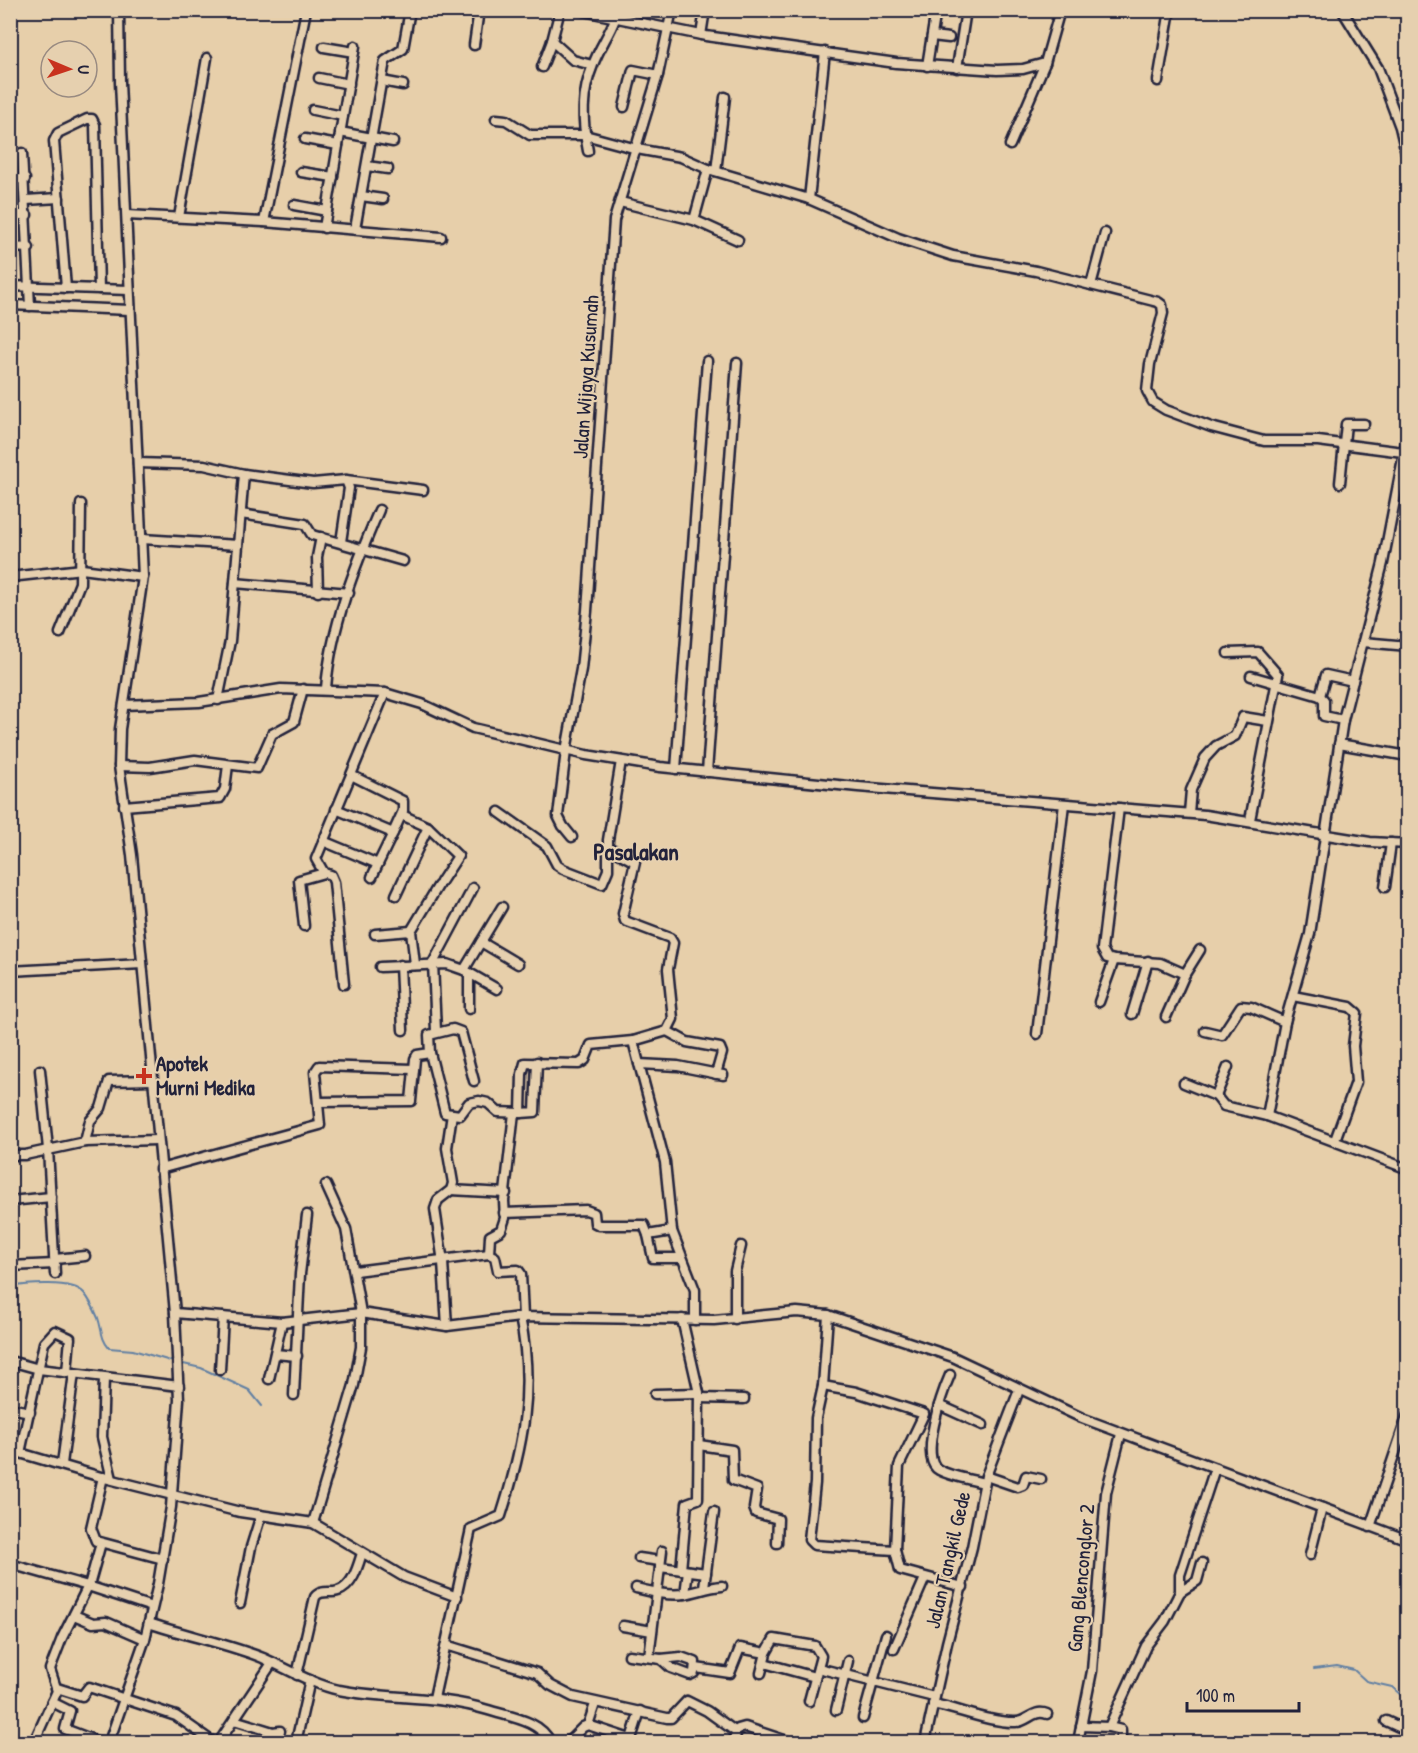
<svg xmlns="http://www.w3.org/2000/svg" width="1418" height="1753" font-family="'Patrick Hand',sans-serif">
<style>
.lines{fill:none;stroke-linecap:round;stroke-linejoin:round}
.stream{stroke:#6280a3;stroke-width:2}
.minor-casing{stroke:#22223b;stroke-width:13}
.minor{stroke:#e6d0af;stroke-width:8}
.poi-dot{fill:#c8321e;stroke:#e6d0af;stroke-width:2}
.labels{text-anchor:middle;stroke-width:4.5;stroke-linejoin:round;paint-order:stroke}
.street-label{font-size:21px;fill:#22223b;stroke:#e6d0af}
.poi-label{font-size:21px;font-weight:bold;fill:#22223b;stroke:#e6d0af;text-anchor:start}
.quarter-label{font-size:24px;font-weight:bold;fill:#22223b;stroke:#e6d0af}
</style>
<rect width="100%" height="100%" fill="#e7cfaa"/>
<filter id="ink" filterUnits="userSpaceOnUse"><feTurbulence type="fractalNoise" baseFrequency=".0167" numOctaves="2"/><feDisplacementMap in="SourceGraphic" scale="12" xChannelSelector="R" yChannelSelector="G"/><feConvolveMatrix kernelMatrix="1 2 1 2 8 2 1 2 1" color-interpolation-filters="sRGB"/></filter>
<g filter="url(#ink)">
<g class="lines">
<!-- stream -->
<g class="stream">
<polyline points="1353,20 1380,64"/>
<polyline points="1384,72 1408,130"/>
<path d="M10,1287C26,1284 73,1280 84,1293C89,1299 95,1311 98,1318C102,1330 101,1339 109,1348L133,1350L174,1362"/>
<polyline points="179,1363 201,1368 249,1390 262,1406"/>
<polyline points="1314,1669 1337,1666 1354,1670 1366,1681 1392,1687 1402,1696 1408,1696"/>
</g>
<!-- minor casing -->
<g class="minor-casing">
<g id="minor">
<polyline points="560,10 552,41 573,60 592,65"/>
<polyline points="578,10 706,36 896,63 997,70 1023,69 1045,63 1060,10"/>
<polyline points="1342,10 1378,68 1400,127 1408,161"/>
<polyline points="701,35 705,10"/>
<polyline points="932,36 949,38"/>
<polyline points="474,45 479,10"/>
<polyline points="324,47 354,52"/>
<polyline points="927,66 936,10"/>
<polyline points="542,67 552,41"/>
<polyline points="957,68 966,10"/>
<polyline points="319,78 349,84"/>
<polyline points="382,81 403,85"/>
<polyline points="1158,81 1170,10"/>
<polyline points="624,107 633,70 658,75"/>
<polyline points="313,110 343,116"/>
<polyline points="496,119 506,120 530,135 585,135 637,149 681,157 708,169 809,199 898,238 953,256 1036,271 1158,302 1162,305 1163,313 1150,364 1147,391 1153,402 1166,410 1211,427 1264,441 1318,441 1403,452"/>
<polyline points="340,132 393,142"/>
<polyline points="305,139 338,145"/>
<polyline points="1010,145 1045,63"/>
<path d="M588,151C582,121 581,94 593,65C599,48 609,35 615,19"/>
<polyline points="22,153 30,306"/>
<polyline points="367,166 388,169"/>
<polyline points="708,169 694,220 738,240"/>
<polyline points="716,171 725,97"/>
<polyline points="301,172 333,177"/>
<polyline points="10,179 25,179"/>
<polyline points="361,196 383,199"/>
<polyline points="809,199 825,52"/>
<polyline points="26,200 59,198"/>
<polyline points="620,202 694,220"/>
<polyline points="294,205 327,211"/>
<polyline points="10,215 27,215"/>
<polyline points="127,215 264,222 441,237"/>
<polyline points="179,217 207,58"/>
<polyline points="264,222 306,10"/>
<polyline points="324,228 355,46"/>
<polyline points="355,229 385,61 403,49 410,10"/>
<polyline points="10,247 29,248"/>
<polyline points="1091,285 1105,233"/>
<polyline points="10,286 129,290"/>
<polyline points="66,288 54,141 58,133 87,119 92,119 95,125 99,289"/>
<polyline points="10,305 130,310"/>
<polyline points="138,463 204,465 244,474 313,483 346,480 423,490"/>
<polyline points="1340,483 1346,424 1364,424"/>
<polyline points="241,514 305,524 312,535 403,561"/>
<polyline points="142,539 238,545"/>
<polyline points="341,542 349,488 346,480"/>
<polyline points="10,577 82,569 143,577"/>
<polyline points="235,583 349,593"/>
<polyline points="318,592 317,557 321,537"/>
<polyline points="60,633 80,583 81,504"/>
<polyline points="1363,642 1408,646"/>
<polyline points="1228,653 1258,652 1278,675 1250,820"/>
<polyline points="1251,676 1320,696 1324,700 1324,716 1343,720"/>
<path d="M326,688C331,627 355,566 379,510"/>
<polyline points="1320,696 1326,675 1353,681"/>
<polyline points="218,700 230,641 244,474"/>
<polyline points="124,705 199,702 281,689 385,693 422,704 473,728 586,755 660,767 858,787 1205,815 1370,842 1408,844"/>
<polyline points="1339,744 1402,755"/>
<polyline points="119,766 150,767 195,760 257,768 272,734 294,722 303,689"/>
<polyline points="676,769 707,361"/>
<polyline points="707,772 737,363"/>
<polyline points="124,806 220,798 225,789 228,765"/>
<polyline points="1119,808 1102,949 1107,958 1114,960 1160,963 1185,974 1166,1017"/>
<polyline points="336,809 393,833 403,811 403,801 353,776"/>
<polyline points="499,812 547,846 557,865 563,869 602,884 608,870 608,840 621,761"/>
<polyline points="1189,813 1191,790 1205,758 1216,746 1235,736 1243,717 1268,721"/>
<polyline points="402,815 428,827 458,856 441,882"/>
<polyline points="572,837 563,826 558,816 566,751 581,669 587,611 614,220 658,75 672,10"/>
<polyline points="323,841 378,864 393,833"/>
<polyline points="608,847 635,862 623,914 625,921 670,938 673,943 668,969 673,1019 667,1031 633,1041 665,1162 672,1231 695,1290 695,1320"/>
<polyline points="372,877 378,864"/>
<polyline points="1385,887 1391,843"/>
<polyline points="396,895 428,827"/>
<polyline points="304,926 299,880 324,873"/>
<polyline points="375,934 411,931"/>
<polyline points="481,942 518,964"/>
<polyline points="415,964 411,931 438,886"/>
<polyline points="400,965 403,1030"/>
<polyline points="380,967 447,964 464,970 497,989"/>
<polyline points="464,970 502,907"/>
<polyline points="10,971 142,964"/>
<polyline points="469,973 469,1009"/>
<polyline points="1185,974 1200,950"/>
<polyline points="344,984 334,882 331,875 324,873 316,859 385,693"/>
<polyline points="1293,996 1350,1007 1357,1013 1353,1046 1356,1082 1335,1140"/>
<polyline points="1099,1002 1114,960"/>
<polyline points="1132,1014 1148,961"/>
<polyline points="436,1031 433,963 473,888"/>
<polyline points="667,1031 687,1042 720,1048 722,1053 716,1074"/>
<polyline points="1205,1031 1222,1035 1241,1006 1251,1007 1285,1022"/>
<polyline points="1037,1034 1064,804"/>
<polyline points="430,1053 445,1113 460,1115 469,1103 479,1101 488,1103 498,1112 521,1113 522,1074 525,1063 579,1064 585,1060 591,1045 633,1041"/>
<polyline points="639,1064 678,1066 723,1075"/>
<polyline points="40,1070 48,1149 55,1274"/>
<polyline points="1184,1083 1216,1096 1224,1106 1267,1116 1408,1169"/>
<polyline points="1216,1096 1228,1067"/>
<polyline points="319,1102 411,1101 415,1059 417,1055 430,1053 429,1035 453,1029 461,1032 474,1081"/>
<polyline points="514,1113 504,1201 505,1218 501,1230 490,1236 489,1254 495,1257 498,1271 518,1270 521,1274 523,1317"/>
<polyline points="521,1113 535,1112 537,1062"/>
<polyline points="1267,1116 1285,1022 1310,934 1343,720 1383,563 1408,432"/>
<polyline points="85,1142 90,1121 101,1108 109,1081 152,1080"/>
<polyline points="10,1155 25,1155 85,1142 157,1140"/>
<polyline points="160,1169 320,1125 315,1072 319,1066 413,1069"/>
<polyline points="451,1190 506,1193"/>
<polyline points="10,1201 51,1197"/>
<polyline points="504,1213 586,1210 594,1213 595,1223 599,1225 644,1225 648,1235 672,1231"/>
<polyline points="648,1235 653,1258 680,1258"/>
<polyline points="55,1259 85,1256"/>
<polyline points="10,1266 55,1264"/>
<polyline points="355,1271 489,1254"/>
<polyline points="175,1313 282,1322 361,1313 447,1326 520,1317 714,1320 797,1312 828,1315 953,1357 1082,1418 1408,1540"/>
<polyline points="828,1315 823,1386 816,1418 815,1483 809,1540 814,1545 895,1550 900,1570 963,1587"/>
<polyline points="735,1319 735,1271 741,1246"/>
<polyline points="447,1326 443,1262 435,1209 438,1200 451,1190 453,1183 447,1148 452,1114"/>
<polyline points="275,1354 297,1356"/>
<polyline points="10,1361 39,1369 179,1386"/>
<polyline points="220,1370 223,1317"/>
<path d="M950,1375C943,1391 918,1459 939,1470C952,1477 970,1479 984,1483"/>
<polyline points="104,1378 102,1437 112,1479"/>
<polyline points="269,1379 282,1322"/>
<polyline points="823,1386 856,1392 924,1414 899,1466 895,1550"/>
<polyline points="655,1394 699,1393"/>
<polyline points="294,1395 300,1274 307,1215"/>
<polyline points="699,1398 744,1399"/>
<polyline points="939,1405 983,1425"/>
<polyline points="10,1408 30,1412"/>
<polyline points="699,1445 732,1450 733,1480 757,1489 754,1508 756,1513 778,1519 777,1543"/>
<polyline points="10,1450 101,1477 240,1512 313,1523 404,1577 457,1597"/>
<polyline points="20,1453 44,1343 55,1331 70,1338 67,1372"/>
<polyline points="62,1464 74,1373"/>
<polyline points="986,1476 1018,1487 1023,1485 1026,1476 1041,1479"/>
<polyline points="103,1477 91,1528 96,1541 163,1559"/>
<polyline points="313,1523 354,1385 361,1347 361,1313 346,1229 326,1185"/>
<polyline points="1370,1527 1408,1414"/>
<polyline points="1310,1555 1322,1508"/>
<polyline points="639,1558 660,1561"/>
<polyline points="10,1564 88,1586 152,1607"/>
<polyline points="660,1567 706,1573"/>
<polyline points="681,1570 687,1503 698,1499 699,1393 682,1319"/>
<polyline points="704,1587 714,1512"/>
<path d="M636,1588C652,1592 667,1596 684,1594C697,1592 708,1587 722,1586"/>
<polyline points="1180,1592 1180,1575 1215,1468"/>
<polyline points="685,1594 688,1571"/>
<polyline points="240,1603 251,1547 261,1515"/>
<polyline points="74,1615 93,1623 106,1622 145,1639"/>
<path d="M149,1623C186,1636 226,1643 263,1658C288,1669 312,1684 339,1690C390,1700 435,1694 488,1710C509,1717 540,1720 550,1742"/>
<polyline points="623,1626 652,1631"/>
<polyline points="446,1645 537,1673 550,1685 573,1697 667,1718 671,1718 687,1701 707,1711 736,1732"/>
<polyline points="894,1649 925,1578"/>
<polyline points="629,1655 661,1659"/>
<polyline points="649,1657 662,1551"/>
<polygon points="681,1657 695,1662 694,1673 690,1675 671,1668 661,1659"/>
<polyline points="764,1663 815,1677"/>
<polyline points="696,1668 730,1673 740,1648 766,1653"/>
<polyline points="818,1668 934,1697"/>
<polyline points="761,1673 766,1653 774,1639 815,1646 821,1656 809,1701"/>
<path d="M297,1675L315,1597C321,1589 330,1594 338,1591C353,1586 358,1566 362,1553"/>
<polyline points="57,1688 82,1696 89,1687 176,1716 213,1742"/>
<path d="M434,1698L471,1529L501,1516C523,1447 535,1389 520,1317"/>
<polyline points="52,1702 70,1711 65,1729 99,1742"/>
<path d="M933,1704C959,1709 991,1723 1016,1722C1028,1722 1033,1709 1047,1714"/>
<polyline points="836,1710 848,1661"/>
<polyline points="863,1718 886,1635"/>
<polyline points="234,1720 273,1732 280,1731"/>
<polyline points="1386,1721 1408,1731"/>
<polyline points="588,1725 595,1704"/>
<polyline points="1081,1726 1109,1727 1146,1646 1165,1621 1180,1592 1197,1581 1202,1563"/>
<polyline points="1109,1727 1121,1730 1121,1742"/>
<polyline points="34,1742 57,1691 50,1669 62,1638 90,1582 101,1543"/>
<polyline points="109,1742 145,1639 158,1584 171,1507 179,1400 175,1313 132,855 119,766 120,729 143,577 120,82 119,10"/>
<polyline points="219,1742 272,1663"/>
<polyline points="296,1742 310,1680"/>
<polyline points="568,1742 583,1727 588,1725 630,1739"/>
<polyline points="630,1742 640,1711"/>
<polyline points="733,1742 738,1729 745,1727 790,1742"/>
<polyline points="925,1742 947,1643 972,1547 986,1476 1019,1390"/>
<polyline points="1078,1742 1092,1671 1106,1493 1121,1434"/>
</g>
</g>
<!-- minor -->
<use href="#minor" class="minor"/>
</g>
</g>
<!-- markers -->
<path class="poi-dot" d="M141 1067h6v6h6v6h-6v6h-6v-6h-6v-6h6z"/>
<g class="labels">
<!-- street labels -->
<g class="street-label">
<text transform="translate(586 377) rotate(-86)" y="7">Jalan Wijaya Kusumah</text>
<text transform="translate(948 1560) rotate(-77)" y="7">Jalan Tangkil Gede</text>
<text transform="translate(1081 1578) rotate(-85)" y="7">Gang Blenconglor 2</text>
</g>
<!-- poi labels -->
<g class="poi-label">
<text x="156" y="1071">Apotek<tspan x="156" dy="24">Murni Medika</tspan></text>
</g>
<!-- quarter labels -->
<g class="quarter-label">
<text x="636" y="860">Pasalakan</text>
</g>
</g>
<!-- margin -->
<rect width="1418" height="1753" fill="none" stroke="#e6d0af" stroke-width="36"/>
<rect x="18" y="18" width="1382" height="1717" fill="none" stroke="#22223b" stroke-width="2" filter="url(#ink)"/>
<!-- north arrow -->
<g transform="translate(69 69) rotate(92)"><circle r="28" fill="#e6d0af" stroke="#988a81" stroke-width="1.5"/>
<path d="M0-4.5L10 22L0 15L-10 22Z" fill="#c8321e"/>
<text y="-9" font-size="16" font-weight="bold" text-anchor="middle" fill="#22223b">U</text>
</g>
<!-- scale -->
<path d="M1187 1702v9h112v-9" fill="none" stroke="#22223b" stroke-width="3"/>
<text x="1196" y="1702" font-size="18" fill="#22223b" stroke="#e6d0af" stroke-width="4.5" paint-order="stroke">100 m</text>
</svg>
